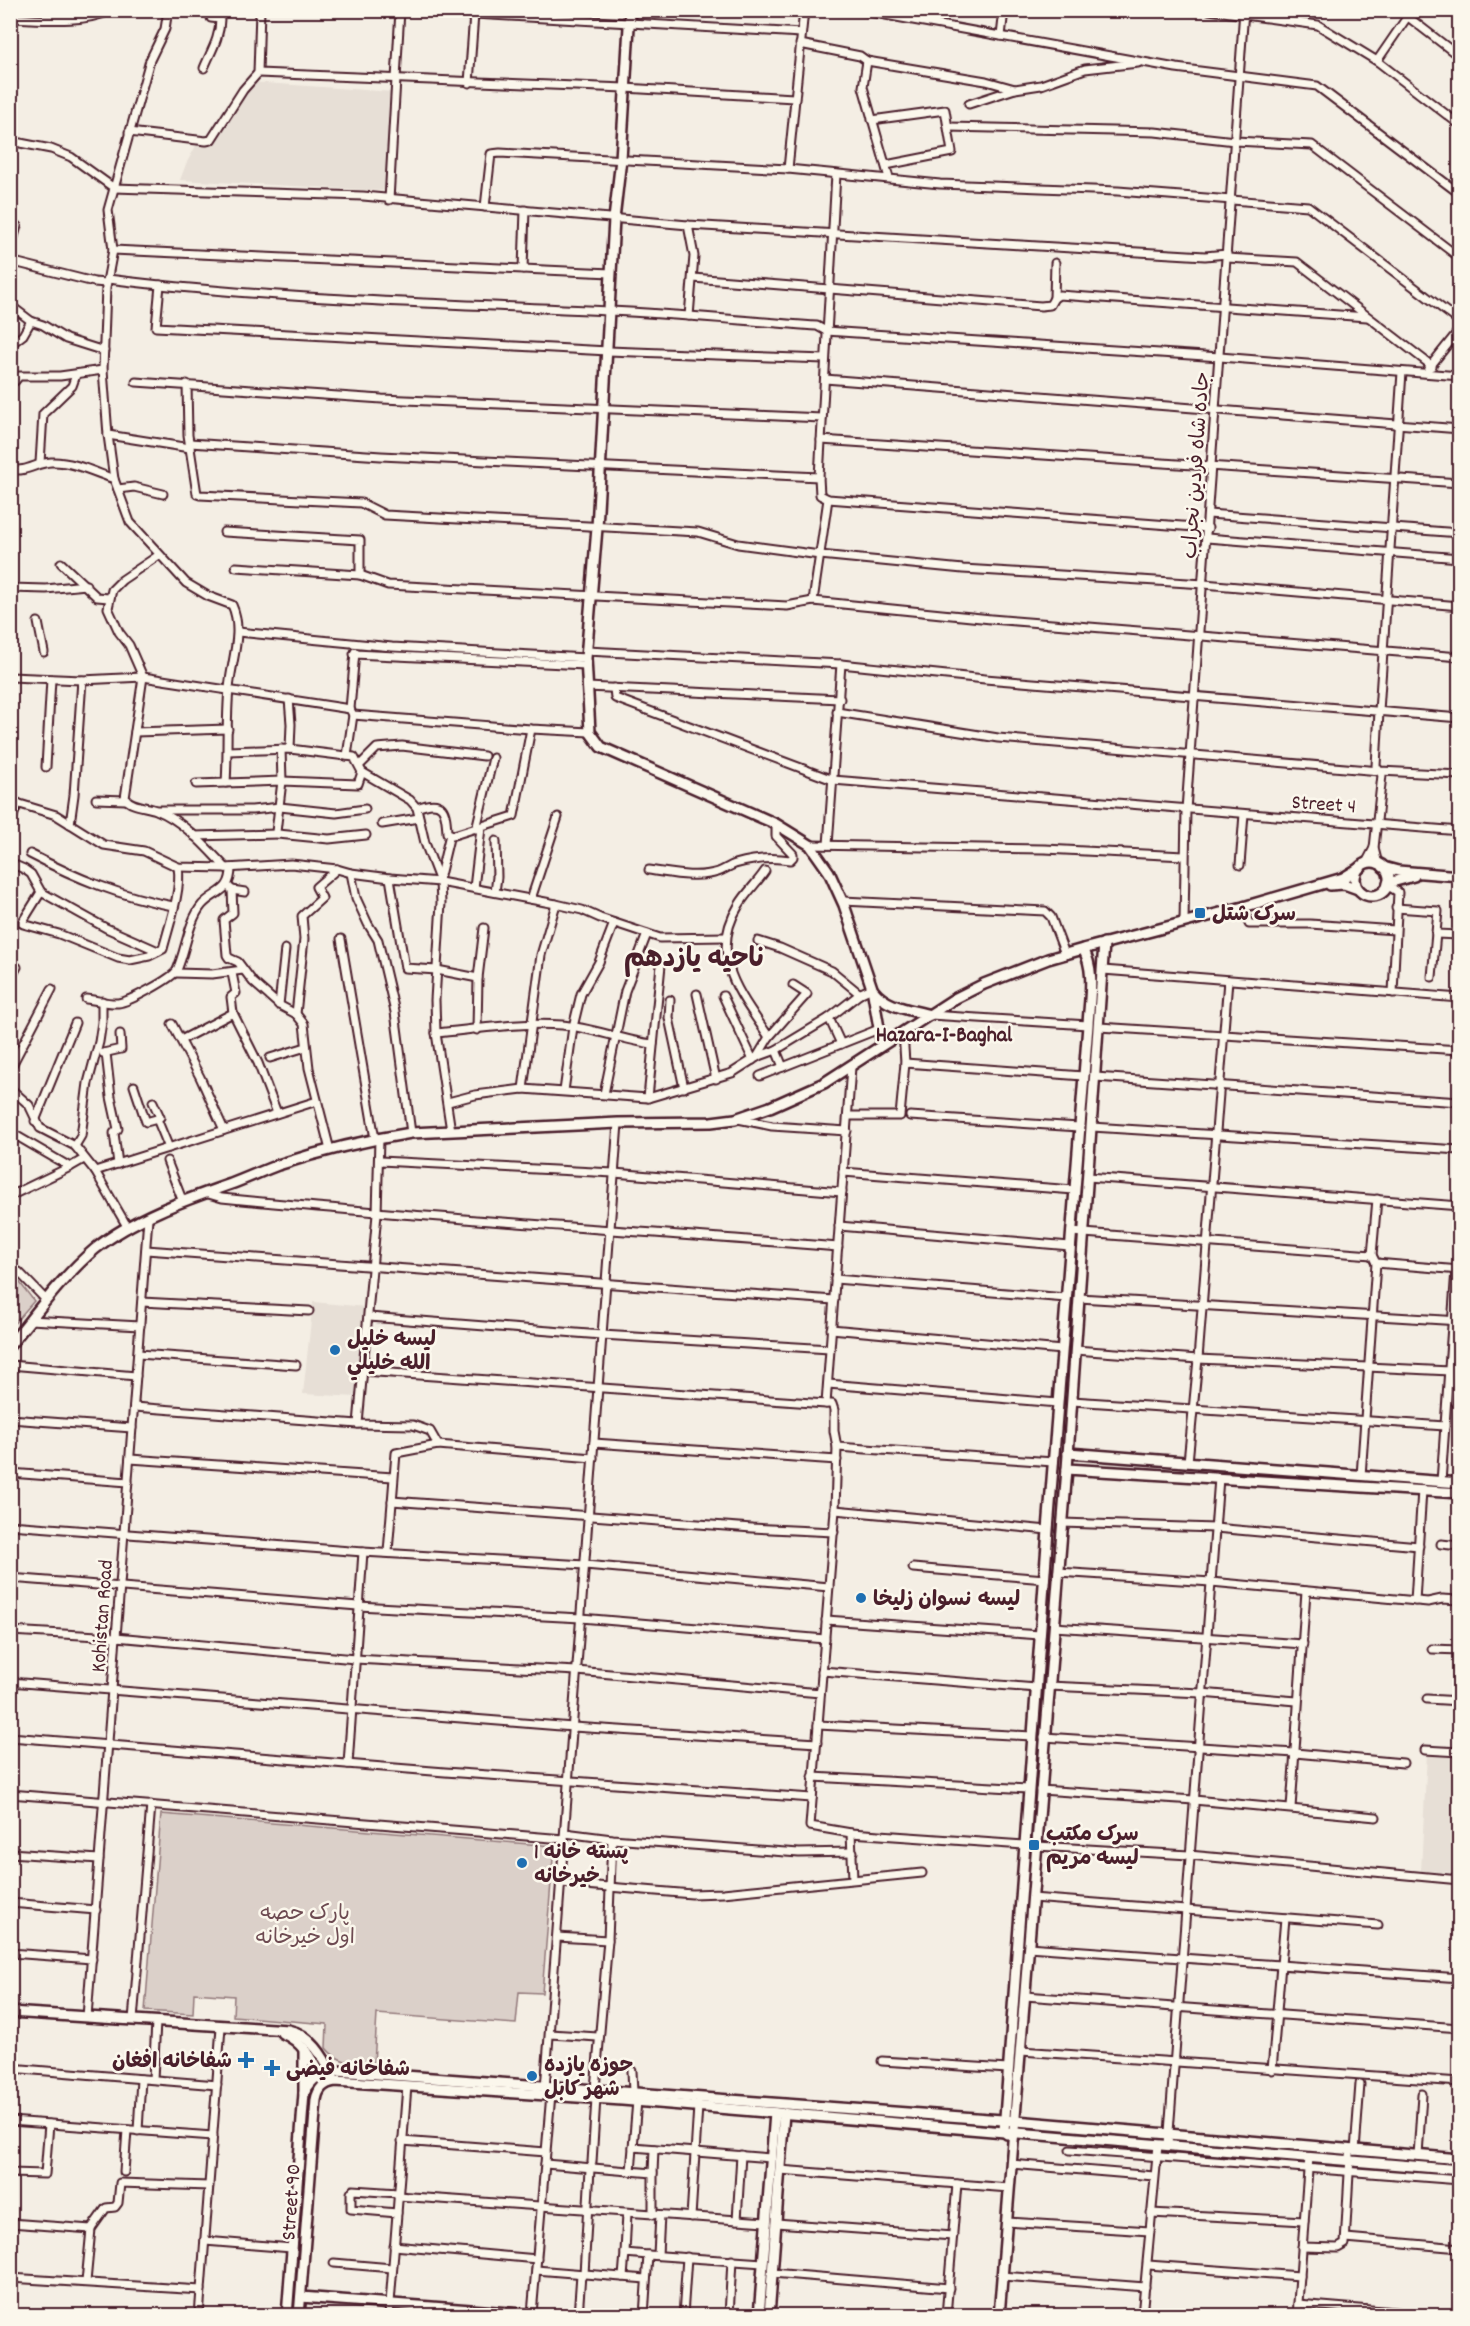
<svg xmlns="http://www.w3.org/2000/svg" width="1470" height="2326" font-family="Dekko,'Playpen Sans Arabic',sans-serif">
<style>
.built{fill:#e7dfd6}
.green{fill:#dbd0c9;stroke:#92787a;stroke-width:1.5}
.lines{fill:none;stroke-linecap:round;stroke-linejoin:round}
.street-casing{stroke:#4a1f2b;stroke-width:11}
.secondary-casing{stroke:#4a1f2b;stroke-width:14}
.street{stroke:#fbf7ec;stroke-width:7}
.secondary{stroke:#fbf7ec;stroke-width:9}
.poi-dot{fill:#1f6fb2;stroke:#fbf7ec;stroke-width:2}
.labels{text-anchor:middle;stroke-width:5;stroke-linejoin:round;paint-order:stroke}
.street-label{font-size:21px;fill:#4a1f2b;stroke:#fbf7ec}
.poi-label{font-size:21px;font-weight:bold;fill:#4a1f2b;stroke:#fbf7ec;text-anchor:start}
.park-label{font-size:21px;fill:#6e4b52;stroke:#fbf7ec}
.neighbourhood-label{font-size:22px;font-weight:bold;fill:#4a1f2b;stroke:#fbf7ec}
.district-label{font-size:27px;font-weight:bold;fill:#4a1f2b;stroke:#fbf7ec}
</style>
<rect width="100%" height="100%" fill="#f4eee4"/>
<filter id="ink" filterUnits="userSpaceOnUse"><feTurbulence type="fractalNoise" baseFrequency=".0167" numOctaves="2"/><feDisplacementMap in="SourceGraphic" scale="12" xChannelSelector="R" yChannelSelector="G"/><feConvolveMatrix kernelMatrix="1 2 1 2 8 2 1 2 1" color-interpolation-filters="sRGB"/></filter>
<g filter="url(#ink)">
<!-- built -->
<g class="built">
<polygon points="251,82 393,92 386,191 180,180 186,164 198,142 210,144"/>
<polygon points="313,1302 366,1307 357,1397 303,1394"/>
<polygon points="1427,1753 1459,1755 1459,1873 1421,1871"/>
</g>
<!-- green -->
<g class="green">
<polygon points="14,1275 34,1301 11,1327 11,1279"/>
<path d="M161,1814L554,1846L542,1993L519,1992L516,2024L377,2014L374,2064C354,2063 339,2064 326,2048L327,2024L233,2016L234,1996L194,1993L193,2014L145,2011Z"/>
</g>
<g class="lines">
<!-- street casing -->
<g class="street-casing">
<g id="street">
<path d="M168,10L165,29L150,60L108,210L113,250L106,287L103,370L108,435L114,479L130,522L186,583L208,596L232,605C244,631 231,662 229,689C226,720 228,752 226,783"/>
<polyline points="405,10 801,33"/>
<polyline points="858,10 1176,68 1317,86 1460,194"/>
<polyline points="1209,10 1318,25 1377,61 1460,125"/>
<polyline points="1399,10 1460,57"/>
<path d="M10,18C43,19 81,24 112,10"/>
<polyline points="1001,36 1004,10"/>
<polyline points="800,44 860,56 867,61 986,81 1015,89"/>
<polyline points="867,61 863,87 889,178"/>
<polyline points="1377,61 1412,10"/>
<path d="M204,68C211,51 220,38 220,19L211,18L210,10"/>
<polyline points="258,73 625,88 794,98"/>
<polyline points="469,83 474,14"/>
<polyline points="969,104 1015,89 1041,85 1085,69 1138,63"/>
<polyline points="872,120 945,110 952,152 886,165"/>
<polyline points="949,127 1155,132 1235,141 1312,145 1460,258"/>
<polyline points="129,132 206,141 211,140 243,90 258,73 260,10"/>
<polyline points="10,141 51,149 71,157 114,188 363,196 688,225 1205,256 1227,254"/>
<polyline points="788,169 804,10"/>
<polyline points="836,174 819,477 820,495 828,499 1208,528"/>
<polyline points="389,200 400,10"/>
<polyline points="485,207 491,154 500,153 788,169 940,184 1118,191 1308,206 1460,322"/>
<polyline points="10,224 17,226 10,251"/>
<polyline points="688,225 694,256 689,316"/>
<polyline points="113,250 611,273"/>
<polyline points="1227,258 1297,262 1432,366"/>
<polyline points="10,261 94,282 106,283"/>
<polyline points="523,269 525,210"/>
<polyline points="693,278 1041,306 1050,305 1054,298 1059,295 1367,317"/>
<path d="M108,279C274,300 442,303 608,311C678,314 748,321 817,326L826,331L1220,357L1460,376"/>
<polyline points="160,285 156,327 608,351 825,359"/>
<polyline points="1054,298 1055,263"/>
<polyline points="10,305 31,321 43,325 66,339 104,351"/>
<polyline points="10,345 23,335 31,321"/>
<polyline points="1428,369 1460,329"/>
<polyline points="825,379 1460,429"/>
<polyline points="10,380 15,381 19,376 60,376 103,370"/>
<polyline points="136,382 382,399 822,418"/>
<polyline points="187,384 188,435 197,494 200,495 361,503 385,515 698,532 738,544 820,555 963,569 1204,584 1460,606"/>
<polyline points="108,435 190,448"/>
<polyline points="821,440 1460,483"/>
<polyline points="190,443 381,456 819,477"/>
<polyline points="40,463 43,414 72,386 76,375"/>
<path d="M10,469C27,473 35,463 51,462C72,461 94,472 114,479"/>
<polyline points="118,489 134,487 163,494"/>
<polyline points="1208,514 1460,533"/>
<polyline points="224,532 360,540 360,575"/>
<polyline points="1207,538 1460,558"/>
<path d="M159,555L122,580L112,590L108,608L119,632L129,645L143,677L125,798C132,807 146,806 156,810C184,821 206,847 226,868"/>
<polyline points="61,563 97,597 109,598"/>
<polyline points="236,567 360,575 388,585 787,606 813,601 991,619 1460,657"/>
<polyline points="10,588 46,589 86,585"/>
<polyline points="813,601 828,499"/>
<polyline points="38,622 44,652"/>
<polyline points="238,632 392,647 586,658"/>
<polyline points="587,651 841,664 985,679 1460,718"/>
<polyline points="354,654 586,665"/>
<polyline points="10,677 82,680 143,677 350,709 353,715 531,729 590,732"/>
<polyline points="587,687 840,699"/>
<polyline points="614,688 615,698 833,780 1460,831"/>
<polyline points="289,699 291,724 290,749"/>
<polyline points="350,709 355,652"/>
<polyline points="837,712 998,738 1380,771 1460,775"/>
<polyline points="135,732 228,729"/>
<polyline points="281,749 282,781 276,832 278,834 329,839 366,835"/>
<polyline points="228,751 290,749 354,757 362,772 410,800 417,808 425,843 440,882 441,903 435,1000 436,1033 451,1131"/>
<polyline points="347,756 353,715"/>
<polyline points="360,765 377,748 402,746 484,756"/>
<polyline points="46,767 51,679"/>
<polyline points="196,784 282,781 358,784 362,772"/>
<polyline points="96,799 126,800"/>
<polyline points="10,801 56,815 104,845 144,851 178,867 226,868 291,864 337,869 351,873 390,878 440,882 556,904 582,910 600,918 660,938 726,937"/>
<path d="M417,808C444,797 446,810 447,833L454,835L514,816L531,729"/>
<polyline points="158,810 252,810 280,807 336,813 365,809"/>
<polyline points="10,824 18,803"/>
<polyline points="70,824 74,795 82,680"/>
<polyline points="382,824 419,818"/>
<polyline points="476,829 493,758"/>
<polyline points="194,836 278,834"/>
<polyline points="810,845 1045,849 1184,856"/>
<polyline points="828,845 841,664"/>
<polyline points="1374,848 1378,864"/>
<path d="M30,854C78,879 120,896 173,906"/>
<polyline points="10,863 24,869 31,874 41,892 106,928 158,951"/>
<polyline points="1366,863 1374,848 1382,775 1376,766 1379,711 1402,372"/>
<polyline points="1240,865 1244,814"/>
<path d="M649,870C671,873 696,879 718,872C724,870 729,866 735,864C752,859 773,857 790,860L793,857V854L776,836V824"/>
<path d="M765,871C757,883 746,893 739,905C707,957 741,995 769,1037"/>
<polyline points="351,873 356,898 368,924 378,940 395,1012 411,1133"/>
<polyline points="390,878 405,968 437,970 478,978"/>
<polyline points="439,880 450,834"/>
<polyline points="1387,885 1398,892 1393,993"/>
<polyline points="228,886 232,890 233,913 224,920 227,955 229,958 238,962 253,982 279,1005 296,1014 304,1024 309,1068 330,1150"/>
<polyline points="474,888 481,828"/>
<polyline points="232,890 245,892"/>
<path d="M41,892L23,921V924L59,934L118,958L130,960L149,956L163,949C169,926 182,889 178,867"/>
<polyline points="495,892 497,877 496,841"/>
<polyline points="531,899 558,817"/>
<polyline points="843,901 1045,911 1051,917 1065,954"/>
<polyline points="1243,907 1249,924 1310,924 1395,930"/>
<polyline points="1396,908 1438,911 1432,977"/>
<polyline points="1184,922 1186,810 1244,10"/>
<polyline points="1436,934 1460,935"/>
<polyline points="341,939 375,1139"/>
<polyline points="758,941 780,948 832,971 860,994"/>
<polyline points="1103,970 1460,998"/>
<polyline points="176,973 212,974 243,970"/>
<polyline points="232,973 236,993 231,997 233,1013 258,1063 277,1113"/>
<polyline points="10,980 17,967"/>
<polyline points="697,994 716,1079"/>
<polyline points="723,996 753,1060"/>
<path d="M86,999C97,1000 108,1004 118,1003C129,1002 173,978 177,970C186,950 188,922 202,905C216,890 231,893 231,868"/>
<polyline points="670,1000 669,1018 684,1088"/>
<polyline points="279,1005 285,949"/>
<polyline points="296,1014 304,939 302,916 322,898 316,887 337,869"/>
<polyline points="930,1015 1088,1025"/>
<polyline points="829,1018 841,1044"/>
<polyline points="172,1024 200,1077 224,1130"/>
<polyline points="1099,1027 1460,1050"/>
<polyline points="477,1030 478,978 484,928"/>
<path d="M436,1033C478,1029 520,1022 562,1025C593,1028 622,1040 653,1044"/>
<polyline points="181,1040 233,1013"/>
<polyline points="776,1050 783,1067"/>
<polyline points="103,1053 121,1049 120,1034"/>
<polyline points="106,1053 111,1097 118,1129 114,1133 118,1164"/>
<polyline points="757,1057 769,1037 807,994 793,985"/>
<polyline points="270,1058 306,1047"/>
<polyline points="905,1063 1083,1076"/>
<polyline points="851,1067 826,1404 832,1404 834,1410 834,1431 837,1447 835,1510 810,1826 851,1833 1024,1845"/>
<polyline points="10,1069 52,989"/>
<polyline points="760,1076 879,1029"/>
<polyline points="1095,1077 1460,1102"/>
<polyline points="134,1086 146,1122 157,1119"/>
<polyline points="10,1088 29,1105 40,1128 75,1146 95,1171 128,1228"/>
<polyline points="523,1089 541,955 556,904"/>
<polyline points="564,1091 573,1027 581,994 599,962 614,923"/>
<polyline points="604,1094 625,991 647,934"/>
<polyline points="648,1098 661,965"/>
<polyline points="153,1102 160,1117 157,1119 169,1148"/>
<polyline points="448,1102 475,1095 523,1089 648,1098 732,1073 757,1057 776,1050 829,1018 861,993 872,988"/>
<polyline points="848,1116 900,1116 905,1063 903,1032"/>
<polyline points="910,1116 1079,1127"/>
<polyline points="738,1119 772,1126 847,1131"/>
<polyline points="35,1121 75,1023"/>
<polyline points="1092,1127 1460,1150"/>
<polyline points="10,1132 70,1167 84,1159"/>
<polyline points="75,1146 81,1136 88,1083 99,1042 102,1022 102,1001"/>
<polyline points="167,1161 183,1202"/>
<polyline points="380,1161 614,1173 842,1192"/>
<polyline points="95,1171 317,1101"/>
<polyline points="843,1172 1074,1190"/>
<polyline points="1088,1177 1460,1206"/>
<path d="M205,1193L222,1198C427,1219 632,1230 838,1247"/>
<polyline points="10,1196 70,1167"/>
<polyline points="839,1226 1070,1246"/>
<polyline points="1071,1232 1372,1255"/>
<polyline points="146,1250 834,1300"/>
<polyline points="1376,1263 1460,1270"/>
<polyline points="10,1273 13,1271 19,1272 46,1300"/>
<polyline points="835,1279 1066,1298"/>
<polyline points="1079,1298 1460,1321"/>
<polyline points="142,1302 309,1311"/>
<polyline points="369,1317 602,1335 830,1349"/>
<polyline points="30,1320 140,1326"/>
<polyline points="831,1329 1062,1350"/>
<polyline points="1075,1350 1198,1359 1450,1371"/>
<polyline points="138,1354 296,1365"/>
<polyline points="10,1365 136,1376"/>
<polyline points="363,1371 826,1404"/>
<polyline points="828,1384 1058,1403"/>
<polyline points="1072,1401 1445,1426"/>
<polyline points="134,1407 358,1424 413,1425 430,1431 438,1445"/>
<polyline points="10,1419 132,1428"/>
<polyline points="358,1424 377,1214 379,1138"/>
<polyline points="594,1443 837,1460"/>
<polyline points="837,1447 1054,1462"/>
<polyline points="130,1459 393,1477"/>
<polyline points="1188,1462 1198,1359 1228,980"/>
<polyline points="10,1473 128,1482"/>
<polyline points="1361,1476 1376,1263 1372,1255 1377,1199"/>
<polyline points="1441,1482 1456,1269"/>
<polyline points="392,1501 752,1528 834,1532"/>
<polyline points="835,1510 1048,1530"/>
<polyline points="1062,1523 1215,1528 1419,1546"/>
<polyline points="10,1525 363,1552 585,1565 829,1587"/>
<polyline points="1441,1544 1460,1546"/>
<polyline points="388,1552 396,1453 438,1445 593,1458"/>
<polyline points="913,1568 1045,1579"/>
<polyline points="1058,1572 1211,1582 1428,1602 1442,1599 1460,1600"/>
<polyline points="10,1578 358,1606 581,1618 825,1639"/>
<polyline points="1415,1601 1422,1490"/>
<polyline points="826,1620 1040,1635"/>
<polyline points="1054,1627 1303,1644"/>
<polyline points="10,1631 116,1637 355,1659 577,1671 820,1693"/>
<polyline points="1432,1649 1460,1650"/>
<polyline points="822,1671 1036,1688"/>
<polyline points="10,1682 573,1727 817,1743"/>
<polyline points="1049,1686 1201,1693 1297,1701"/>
<polyline points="1427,1699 1460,1701"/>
<polyline points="818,1725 1032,1736"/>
<polyline points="10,1737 445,1772 812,1798"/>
<polyline points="1044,1737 1295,1753 1403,1763"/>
<polyline points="1425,1750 1460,1752"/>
<polyline points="348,1764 363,1552"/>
<polyline points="813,1777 1028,1789"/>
<polyline points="1040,1790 1194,1800 1376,1817"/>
<polyline points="10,1794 564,1839"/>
<polyline points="1291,1808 1306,1591"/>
<polyline points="565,1833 612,1839 799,1853 853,1852"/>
<polyline points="851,1833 853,1879"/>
<polyline points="1037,1846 1189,1855 1460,1880"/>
<polyline points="10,1853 99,1859"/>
<polyline points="561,1883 692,1894 723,1893 922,1873"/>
<polyline points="1032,1898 1378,1925"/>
<polyline points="10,1903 96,1910"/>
<polyline points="557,1937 608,1940"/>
<polyline points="1028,1947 1460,1978"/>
<polyline points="10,1953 92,1959"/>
<polyline points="1025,1996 1460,2028"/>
<polyline points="87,2017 148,1218"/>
<polyline points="133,2020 151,1805"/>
<polyline points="550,2034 598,2037"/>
<polyline points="1021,2051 1460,2082"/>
<polyline points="882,2061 1008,2069"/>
<polyline points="10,2068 217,2085"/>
<polyline points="1272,2070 1285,1918"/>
<polyline points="632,2071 633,2092"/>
<polyline points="153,2079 156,2022"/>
<polyline points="545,2089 618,1123"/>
<polyline points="595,2089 608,1940 612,1839"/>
<polyline points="10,2121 213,2136"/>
<polyline points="138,2131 141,2079"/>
<polyline points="402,2141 546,2152"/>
<polyline points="1168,2145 1219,1478"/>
<polyline points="633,2147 771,2158"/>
<polyline points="1070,2150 1460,2180"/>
<polyline points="1355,2151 1360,2084"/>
<polyline points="1418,2156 1422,2094"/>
<polyline points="592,2162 596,2098"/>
<polyline points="545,2164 653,2173 654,2149"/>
<polyline points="1011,2164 1154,2176"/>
<polyline points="780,2170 1009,2188"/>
<polyline points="631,2171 637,2101"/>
<polyline points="124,2172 127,2130"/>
<polyline points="10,2173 45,2174 49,2124"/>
<polyline points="398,2196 766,2222"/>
<polyline points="397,2213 351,2209 351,2193 353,2190 398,2193"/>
<polyline points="1151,2213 1304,2221"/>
<polyline points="653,2215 653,2173"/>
<polyline points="691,2217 698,2106"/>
<polyline points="737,2220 741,2155"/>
<polyline points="1007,2222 1150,2231"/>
<polyline points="10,2223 91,2229"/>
<polyline points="776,2223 953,2236"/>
<polyline points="1346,2238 1460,2248"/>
<polyline points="205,2241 292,2248"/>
<polyline points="394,2246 537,2259"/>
<polyline points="1302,2247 1338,2248 1345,2244 1350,2156"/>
<polyline points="625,2253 627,2213"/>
<polyline points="658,2255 660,2215"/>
<polyline points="334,2263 392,2268"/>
<polyline points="1148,2265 1300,2276"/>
<polyline points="536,2270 646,2279"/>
<polyline points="772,2273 949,2288"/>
<polyline points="584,2274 590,2169"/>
<polyline points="1002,2276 1145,2287"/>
<polyline points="623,2277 625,2253 648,2255"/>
<polyline points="10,2278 201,2290"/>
<polyline points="86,2282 91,2229 106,2208 115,2207 118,2203 120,2183 209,2186"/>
<polyline points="1298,2304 1443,2316"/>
<polyline points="532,2314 551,2094"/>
<polyline points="199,2316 221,2027"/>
<polyline points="389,2316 407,2086"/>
<polyline points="578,2316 581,2274"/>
<polyline points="644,2316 648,2255 763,2263"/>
<polyline points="683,2316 687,2257"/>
<polyline points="729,2316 732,2260"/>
<polyline points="946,2316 957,2184"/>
<polyline points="1142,2316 1158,2145"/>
<polyline points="1297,2316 1309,2157"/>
</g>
</g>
<!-- secondary casing -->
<g class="secondary-casing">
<g id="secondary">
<polyline points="630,10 621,159 614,219 597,528 586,658 590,732 601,747 776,824 810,845 829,872 844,905 872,988 882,1045"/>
<circle cx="1372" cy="879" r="17"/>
<polyline points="1383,867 1398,871 1460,876"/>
<polyline points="1388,883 1414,876"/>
<polyline points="1330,885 1344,884 1358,889"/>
<path d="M873,990C887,1008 909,1009 930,1015"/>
<path d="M10,1345C37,1312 63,1276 95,1249C133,1218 185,1200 231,1184C247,1178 262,1171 278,1165C321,1151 366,1140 411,1133L618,1123L711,1122L735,1119L770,1107L824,1083L954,999L984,984L1048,959L1083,949L1243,907L1343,878L1361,867"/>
<polyline points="1068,1453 1460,1483"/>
<polyline points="1067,1469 1460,1493"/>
<path d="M10,2012L288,2030C311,2035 323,2056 333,2076"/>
<path d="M282,2033C303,2041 312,2060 322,2080"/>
<path d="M304,2093C311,2079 321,2071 337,2071L1016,2121L1460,2159"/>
<path d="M1007,2134L1004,2131L1048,1530L1088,1025C1089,1000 1096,971 1083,949"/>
<polyline points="301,2297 549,2316"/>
<polyline points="443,2314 465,2316"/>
<polyline points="287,2316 304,2093 304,2048"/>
<path d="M299,2316L316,2100C318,2089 323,2083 335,2081L622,2100L1460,2170"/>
<polyline points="759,2316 775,2113"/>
<polyline points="769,2316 784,2113"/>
<polyline points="999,2316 1067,1469 1104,943"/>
</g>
</g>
<!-- street -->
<use href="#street" class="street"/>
<!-- secondary -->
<use href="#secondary" class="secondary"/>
</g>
</g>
<!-- markers -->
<g class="poi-dot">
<rect x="1194" y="907" width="12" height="12" rx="3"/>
<circle cx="335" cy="1350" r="6"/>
<circle cx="861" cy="1598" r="6"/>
<rect x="1028" y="1839" width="12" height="12" rx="3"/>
<circle cx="522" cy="1863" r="6"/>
<path d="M243 2051h6v6h6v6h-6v6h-6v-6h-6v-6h6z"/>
<path d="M269 2059h6v6h6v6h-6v6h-6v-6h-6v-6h6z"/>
<circle cx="532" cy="2076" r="6"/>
</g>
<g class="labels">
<!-- street labels -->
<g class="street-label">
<text transform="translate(1195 465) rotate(-86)" y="7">جاده شاه فردین نجراب</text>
<text transform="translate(1324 803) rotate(4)" y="7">Street 4</text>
<text transform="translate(101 1616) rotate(-86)" y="7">Kohistan Road</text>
<text transform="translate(290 2202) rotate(-86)" y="7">Street 90</text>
</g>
<!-- poi labels -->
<g class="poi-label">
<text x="1212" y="920">سرک شتل</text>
<text x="347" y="1345">ليسه خليل<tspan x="347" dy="24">الله خليلي</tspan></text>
<text x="873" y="1605">لیسه نسوان زلیخا</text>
<text x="1046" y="1840">سرک مکتب<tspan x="1046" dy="24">لیسه مریم</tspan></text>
<text x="534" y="1858">1 پسته خانه<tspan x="534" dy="24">خیرخانه</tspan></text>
<text x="232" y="2067" text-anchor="end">شفاخانه افغان</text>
<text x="544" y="2071">حوزه یازده<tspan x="544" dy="24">شهر کابل</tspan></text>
<text x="286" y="2075">شفاخانه فیضی</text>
</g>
<!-- park labels -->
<g class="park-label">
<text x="305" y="1919">پارک حصه<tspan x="305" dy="24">اول خیرخانه</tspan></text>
</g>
<!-- neighbourhood labels -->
<g class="neighbourhood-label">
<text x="944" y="1041">Hazara-I-Baghal</text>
</g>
<!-- district labels -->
<g class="district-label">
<text x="694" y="966">ناحیه یازدهم</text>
</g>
</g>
<!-- margin -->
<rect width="1470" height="2326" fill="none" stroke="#fbf7ec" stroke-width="36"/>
<rect x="18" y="18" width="1434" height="2290" fill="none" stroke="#4a1f2b" stroke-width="2" filter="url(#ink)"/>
</svg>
